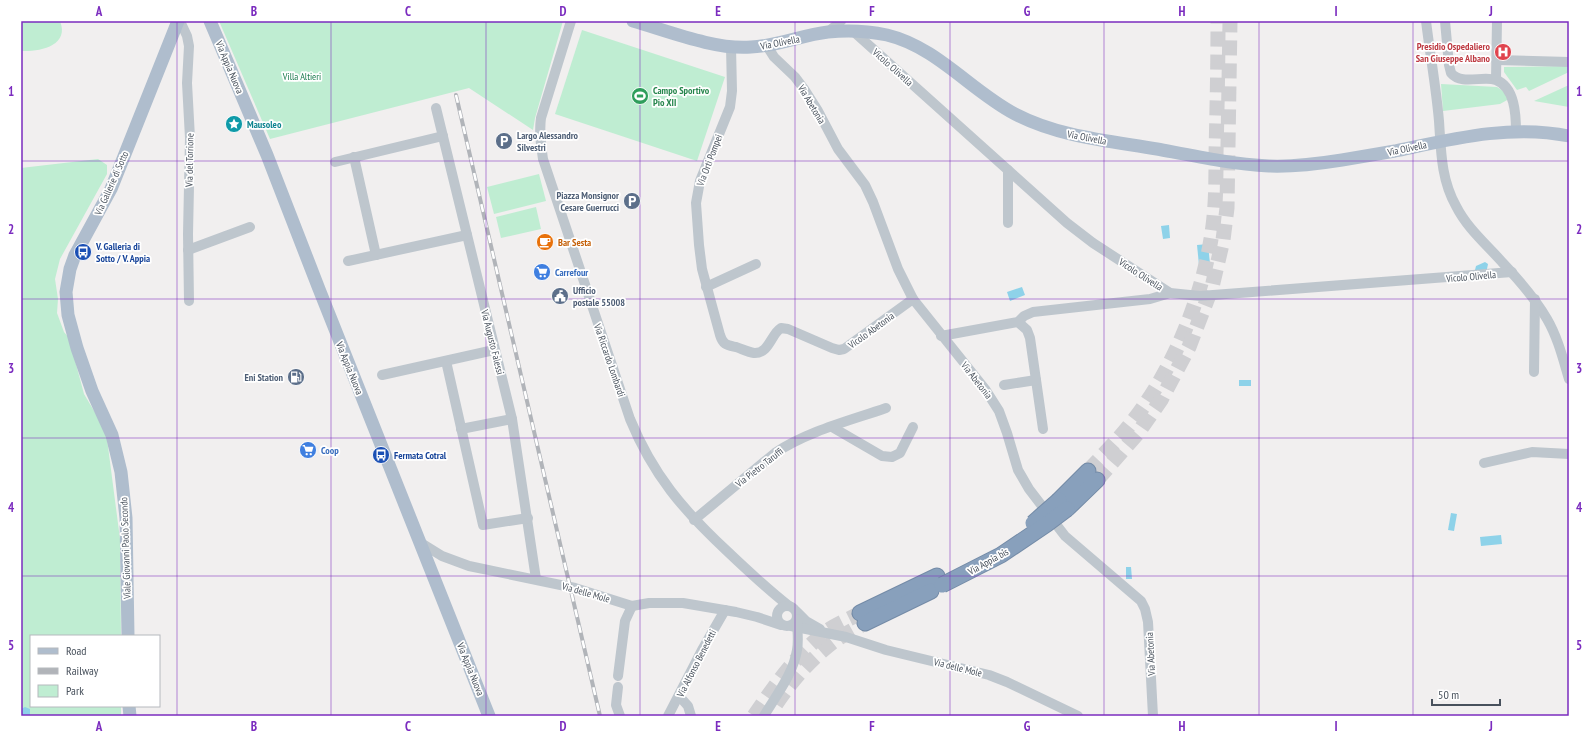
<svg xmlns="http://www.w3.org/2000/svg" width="1590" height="737" font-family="'PT Sans Narrow',sans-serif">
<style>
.green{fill:#bfedd2}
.water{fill:#8ed2e9}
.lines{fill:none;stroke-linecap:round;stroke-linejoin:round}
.highway-tunnel{stroke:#cfcfd2;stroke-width:15;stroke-dasharray:15 8;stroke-linecap:butt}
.highway-casing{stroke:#748ba7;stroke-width:17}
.minor{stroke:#bec6cd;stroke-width:10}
.major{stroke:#afbdcd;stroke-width:13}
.highway{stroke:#88a0bc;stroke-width:15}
.rail-casing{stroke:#b1b4b9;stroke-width:4}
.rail{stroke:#fff;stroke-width:2.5;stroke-dasharray:8;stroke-linecap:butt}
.highway-bridge-casing{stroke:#748ba7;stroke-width:17;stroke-linecap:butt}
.highway-bridge{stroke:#88a0bc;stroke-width:15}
.grid{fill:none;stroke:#7b2cbf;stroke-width:1;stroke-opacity:0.55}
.labels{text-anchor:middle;stroke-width:3.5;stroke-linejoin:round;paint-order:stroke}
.street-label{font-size:10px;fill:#48515c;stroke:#fff}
.health-label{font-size:10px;font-weight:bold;fill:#be3a42;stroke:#fff;text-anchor:end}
.park-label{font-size:10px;fill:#1b7b4e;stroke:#fff}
.leisure-label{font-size:10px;font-weight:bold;fill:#27864d;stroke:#fff;text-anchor:start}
.culture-label{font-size:10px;font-weight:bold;fill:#0d838f;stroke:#fff;text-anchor:start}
.service-label{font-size:10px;font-weight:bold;fill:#4e5e75;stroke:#fff;text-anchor:start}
.food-label{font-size:10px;font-weight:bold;fill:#c56008;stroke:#fff;text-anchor:start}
.transit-label{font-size:10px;font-weight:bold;fill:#164399;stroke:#fff;text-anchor:start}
.shop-label{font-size:10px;font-weight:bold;fill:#366cbe;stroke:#fff;text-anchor:start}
.neatline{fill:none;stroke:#7b2cbf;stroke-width:1.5}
.grid-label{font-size:13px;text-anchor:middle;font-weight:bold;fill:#7b2cbf}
</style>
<rect width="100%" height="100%" fill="#f1efef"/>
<!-- green -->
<g class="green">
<path d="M21,21H60C70,46 39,52 21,51Z"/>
<polygon points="219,21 563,21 535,118 533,130 469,88 270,139"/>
<polygon points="582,30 725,77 697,161 555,114"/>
<polygon points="1569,66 1569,72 1529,91 1526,87 1517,90 1504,72 1504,67"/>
<polygon points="1441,84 1497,87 1503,91 1509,99 1500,104 1443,111"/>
<polygon points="1569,85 1569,107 1534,101"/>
<polygon points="98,159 107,165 107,174 60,259 55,279 58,299 57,313 64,332 69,338 84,394 106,431 120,539 121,636 31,636 31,706 121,706 121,716 21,716 21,168"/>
<polygon points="539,174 546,201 494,214 487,187"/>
<polygon points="536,207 541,229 501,238 496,217"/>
</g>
<!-- water -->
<g class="water">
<polygon points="1169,225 1170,238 1163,239 1161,226"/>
<polygon points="1208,244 1210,264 1199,265 1197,245"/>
<polygon points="1485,262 1488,264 1487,269 1479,271 1475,270 1476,266"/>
<polygon points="1022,287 1025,295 1010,301 1007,292"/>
<rect x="1239" y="380" width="12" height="6"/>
<polygon points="1451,513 1457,514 1454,531 1448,530"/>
<polygon points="1501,535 1502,544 1481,546 1480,537"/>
<polygon points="1126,567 1131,567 1132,579 1126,579"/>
<polygon points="25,707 30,709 30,716 21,716 21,709"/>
</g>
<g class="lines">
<!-- highway-tunnel -->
<g class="highway-tunnel">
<path d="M1088,471C1102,456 1116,442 1129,426C1171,374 1200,305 1211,239C1216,211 1216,183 1216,154C1217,110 1218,66 1218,21"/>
<polyline points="1097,480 1138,433 1161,400 1189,347 1212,287 1223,240 1227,208 1230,21"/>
<path d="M776,704C792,680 811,659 833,642C843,635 855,629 865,623"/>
<path d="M754,716C774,687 795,656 823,634C834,625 848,620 860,613"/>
</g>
<!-- highway casing -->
<g class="highway-casing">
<g id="highway">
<polyline points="1059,500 1088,471"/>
<polyline points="1067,509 1097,480"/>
<polyline points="860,613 937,576"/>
<polyline points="865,623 931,591"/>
</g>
</g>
<!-- minor -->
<g class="minor">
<polyline points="180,21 187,36 189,46 187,83 190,138 188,234 189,301"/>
<path d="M571,21L541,118C539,132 541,145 543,159L630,419C653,475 683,510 727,551C747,570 767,589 789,606"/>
<path d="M1426,21C1430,54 1436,87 1439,121C1441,150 1441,180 1456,206C1467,228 1486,244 1502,262C1519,280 1535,298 1547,319C1558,338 1563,359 1569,379"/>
<path d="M1445,21L1449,65L1451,73C1462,86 1483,75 1496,80C1515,87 1516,115 1516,132"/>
<polyline points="853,31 1067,223 1093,243 1170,293 1200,296 1512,272"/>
<polyline points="828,32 841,21"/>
<polyline points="767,46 774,57 795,77 804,89 818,111 838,149 865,185 873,202 898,269 913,299 985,389 999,411 1007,433 1018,470 1029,489 1065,536 1141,601 1145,609 1148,622 1153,716"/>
<path d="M731,47L732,91L730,107L700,181L696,203L699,245L702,269L720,335C723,345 727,345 736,347C742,349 748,352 754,353C769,354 771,334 781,328L788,329L832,348L839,350L844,349L913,299"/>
<polyline points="1496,60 1569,62"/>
<polyline points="1496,79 1497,21"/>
<polyline points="436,108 512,419 536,579"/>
<polyline points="354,157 376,255"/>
<polyline points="335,162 443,136"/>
<polyline points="1008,170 1008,223"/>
<polyline points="188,250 250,227"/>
<polyline points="348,261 467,235"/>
<polyline points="706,287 756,264"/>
<polyline points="1018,322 1027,330 1030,338 1043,429"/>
<polyline points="941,336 1018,322 1024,316 1033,312 1150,299 1170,293"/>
<polyline points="446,361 483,525 528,518"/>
<polyline points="1534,372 1535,299"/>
<polyline points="382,375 494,350"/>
<polyline points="1004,385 1036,380"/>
<polyline points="832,427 882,456 892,457 900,453 913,427"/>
<polyline points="461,429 512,419"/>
<polyline points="1484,463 1532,452 1569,454"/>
<path d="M694,520L775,453C808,431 849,421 886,408"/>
<polyline points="421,543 442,556 469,566 575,588 632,606 649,603 683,603 736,612 757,617 781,625"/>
<circle cx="787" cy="616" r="10"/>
<polyline points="797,612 806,621 820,629"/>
<polyline points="791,626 846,637 886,650 989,675 1007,682 1078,716"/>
<polyline points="618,676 625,621 632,606"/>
<polyline points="618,687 616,705 620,716"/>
<polyline points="679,696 688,706 691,716"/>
<polyline points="668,716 702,650 725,610"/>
<path d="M764,716C776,695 793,675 797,650C799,640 797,629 797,619"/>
</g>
<!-- major -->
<g class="major">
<polyline points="210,21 267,155 319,289 489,716"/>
<path d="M633,21C668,31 715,50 751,47C778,46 802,35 828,32C847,30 868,31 887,35C937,47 971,91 1015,114C1059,137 1110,141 1157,149C1194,156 1231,164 1269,166C1293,167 1317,164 1342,160C1359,157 1377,154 1395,151C1452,139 1511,124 1569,136"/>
<polyline points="128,636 126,518 121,472 112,435 92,391 77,348 68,315 66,292 70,269 75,255 111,189 178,21"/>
<polyline points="129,706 130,716"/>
</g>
<!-- highway -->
<use href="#highway" class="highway"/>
<!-- rail casing -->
<g class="rail-casing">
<polyline id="rail" points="456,95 600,716"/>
</g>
<!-- rail -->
<use href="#rail" class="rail"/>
<!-- highway-bridge casing -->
<g class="highway-bridge-casing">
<g id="highway-bridge">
<polyline points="1033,523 1059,500"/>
<polyline points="942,585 1001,555 1047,524 1067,509"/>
</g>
</g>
<!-- highway-bridge -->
<use href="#highway-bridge" class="highway-bridge"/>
</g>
<!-- grid -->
<path class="grid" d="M177,21V716M331,21V716M486,21V716M640,21V716M795,21V716M950,21V716M1104,21V716M1259,21V716M1413,21V716M21,161H1569M21,299H1569M21,438H1569M21,576H1569"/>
<!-- icons -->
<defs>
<g id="hospital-disc" transform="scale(0.9)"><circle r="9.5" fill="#e0444e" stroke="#fff"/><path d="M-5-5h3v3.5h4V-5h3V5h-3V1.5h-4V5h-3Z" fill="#fff"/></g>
<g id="stadium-disc" transform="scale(0.9)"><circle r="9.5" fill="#2e9e5b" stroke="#fff"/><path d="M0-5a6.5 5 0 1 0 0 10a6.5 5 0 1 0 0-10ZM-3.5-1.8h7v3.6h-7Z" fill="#fff"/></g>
<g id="sight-disc" transform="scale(0.9)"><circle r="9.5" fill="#0f9aa8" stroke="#fff"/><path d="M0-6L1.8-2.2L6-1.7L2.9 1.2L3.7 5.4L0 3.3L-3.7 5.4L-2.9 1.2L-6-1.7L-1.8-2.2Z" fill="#fff"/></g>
<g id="parking-disc" transform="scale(0.9)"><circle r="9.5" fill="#5c6f8a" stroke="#fff"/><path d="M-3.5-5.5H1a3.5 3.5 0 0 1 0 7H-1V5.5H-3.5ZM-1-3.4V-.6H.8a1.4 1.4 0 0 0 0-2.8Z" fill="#fff"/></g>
<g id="cafe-disc" transform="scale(0.9)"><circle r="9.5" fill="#e8710a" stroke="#fff"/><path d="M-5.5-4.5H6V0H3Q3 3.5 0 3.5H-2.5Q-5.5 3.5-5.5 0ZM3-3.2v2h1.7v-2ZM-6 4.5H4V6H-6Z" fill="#fff"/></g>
<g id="bus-disc" transform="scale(0.9)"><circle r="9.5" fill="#1a4fb4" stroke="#fff"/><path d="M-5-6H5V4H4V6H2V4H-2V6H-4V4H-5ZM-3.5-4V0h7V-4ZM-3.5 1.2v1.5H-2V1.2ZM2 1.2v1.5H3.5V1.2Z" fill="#fff"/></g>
<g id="supermarket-disc" transform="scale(0.9)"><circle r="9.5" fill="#3f7fe0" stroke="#fff"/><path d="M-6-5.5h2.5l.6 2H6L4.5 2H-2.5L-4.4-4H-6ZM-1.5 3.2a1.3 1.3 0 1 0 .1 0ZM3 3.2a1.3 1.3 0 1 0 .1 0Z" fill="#fff"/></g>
<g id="civic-disc" transform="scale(0.9)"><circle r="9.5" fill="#5c6f8a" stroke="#fff"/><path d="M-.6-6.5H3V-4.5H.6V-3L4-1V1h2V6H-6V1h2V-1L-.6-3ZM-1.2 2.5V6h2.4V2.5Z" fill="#fff"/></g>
<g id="fuel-disc" transform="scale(0.9)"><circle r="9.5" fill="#5c6f8a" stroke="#fff"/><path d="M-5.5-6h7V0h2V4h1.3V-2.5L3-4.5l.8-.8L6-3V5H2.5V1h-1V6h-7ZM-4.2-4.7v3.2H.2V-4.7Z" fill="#fff"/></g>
</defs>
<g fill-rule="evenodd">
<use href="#hospital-disc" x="1503" y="52"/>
<use href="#stadium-disc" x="640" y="96"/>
<use href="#sight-disc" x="234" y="124"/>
<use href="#parking-disc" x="504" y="141"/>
<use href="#parking-disc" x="632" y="201"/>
<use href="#cafe-disc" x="545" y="242"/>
<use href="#bus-disc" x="83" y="252"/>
<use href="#supermarket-disc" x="542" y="272"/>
<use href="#civic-disc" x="560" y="296"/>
<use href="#fuel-disc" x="296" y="377"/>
<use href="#supermarket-disc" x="308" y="450"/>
<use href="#bus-disc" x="381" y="455"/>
</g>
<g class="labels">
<!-- street labels -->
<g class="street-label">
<text transform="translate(780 42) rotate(-11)" y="4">Via Olivella</text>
<text transform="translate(230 67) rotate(67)" y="4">Via Appia Nuova</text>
<text transform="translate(893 67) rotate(42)" y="4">Vicolo Olivella</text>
<text transform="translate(812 104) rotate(59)" y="4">Via Abetonia</text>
<text transform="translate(1087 137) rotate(11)" y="4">Via Olivella</text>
<text transform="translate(1407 148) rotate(-12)" y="4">Via Olivella</text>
<text transform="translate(189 160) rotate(-89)" y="4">Via del Torrione</text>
<text transform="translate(709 160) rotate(-69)" y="4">Via Orti Pompei</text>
<text transform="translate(111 183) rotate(-66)" y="4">Via Gallerie di Sotto</text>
<text transform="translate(1141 274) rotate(33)" y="4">Vicolo Olivella</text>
<text transform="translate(1471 276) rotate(-5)" y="4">Vicolo Olivella</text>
<text transform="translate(871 330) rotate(-36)" y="4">Vicolo Abetonia</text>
<text transform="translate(493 342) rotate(76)" y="4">Via Augusto Falessi</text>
<text transform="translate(610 360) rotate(71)" y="4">Via Riccardo Lombardi</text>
<text transform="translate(350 368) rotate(68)" y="4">Via Appia Nuova</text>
<text transform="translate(977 380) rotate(52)" y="4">Via Abetonia</text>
<text transform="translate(759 467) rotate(-38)" y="4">Via Pietro Taruffi</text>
<text transform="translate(125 548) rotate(-92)" y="4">Viale Giovanni Paolo Secondo</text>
<text transform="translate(988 561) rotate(-29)" y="4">Via Appia bis</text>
<text transform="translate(586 592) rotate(16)" y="4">Via delle Mole</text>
<text transform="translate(1150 654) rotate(-93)" y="4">Via Abetonia</text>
<text transform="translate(696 663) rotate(-63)" y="4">Via Alfonso Benedetti</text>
<text transform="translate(958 667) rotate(14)" y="4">Via delle Mole</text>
<text transform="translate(471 669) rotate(68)" y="4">Via Appia Nuova</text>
</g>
<!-- health labels -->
<g class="health-label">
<text x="1490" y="50">Presidio Ospedaliero<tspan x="1490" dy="12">San Giuseppe Albano</tspan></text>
</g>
<!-- park labels -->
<g class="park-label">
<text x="302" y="80">Villa Altieri</text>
</g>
<!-- leisure labels -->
<g class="leisure-label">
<text x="653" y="94">Campo Sportivo<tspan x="653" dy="12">Pio XII</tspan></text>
</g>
<!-- culture labels -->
<g class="culture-label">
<text x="247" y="128">Mausoleo</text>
</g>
<!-- service labels -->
<g class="service-label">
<text x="517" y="139">Largo Alessandro<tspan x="517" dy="12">Silvestri</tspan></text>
<text x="619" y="199" text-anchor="end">Piazza Monsignor<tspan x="619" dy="12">Cesare Guerrucci</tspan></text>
<text x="573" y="294">Ufficio<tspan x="573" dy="12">postale 55008</tspan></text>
<text x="283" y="381" text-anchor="end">Eni Station</text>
</g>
<!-- food labels -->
<g class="food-label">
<text x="558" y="246">Bar Sesta</text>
</g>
<!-- transit labels -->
<g class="transit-label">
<text x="96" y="250">V. Galleria di<tspan x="96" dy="12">Sotto / V. Appia</tspan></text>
<text x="394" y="459">Fermata Cotral</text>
</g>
<!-- shop labels -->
<g class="shop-label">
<text x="555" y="276">Carrefour</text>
<text x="321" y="454">Coop</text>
</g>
</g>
<!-- border -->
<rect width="1590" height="737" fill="none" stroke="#ffffff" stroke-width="44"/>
<!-- legend -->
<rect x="30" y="635" width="130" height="72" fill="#ffffff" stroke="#b6b9be"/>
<rect x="38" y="648" width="20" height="6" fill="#afbdcd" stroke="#b6b9be"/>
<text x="66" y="655" font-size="12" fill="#48515c">Road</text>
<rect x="38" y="668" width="20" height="6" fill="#b1b4b9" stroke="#b6b9be"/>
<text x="66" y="675" font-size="12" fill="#48515c">Railway</text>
<rect x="38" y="685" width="20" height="12" fill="#bfedd2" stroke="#b6b9be"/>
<text x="66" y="695" font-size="12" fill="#48515c">Park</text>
<!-- scale -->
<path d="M1432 699v6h68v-6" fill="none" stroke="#48515c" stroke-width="2"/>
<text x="1438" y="699" font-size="12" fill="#48515c" stroke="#ffffff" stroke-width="3" paint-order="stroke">50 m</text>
<rect x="22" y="22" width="1546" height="693" class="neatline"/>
<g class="grid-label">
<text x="99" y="16">A</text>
<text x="254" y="16">B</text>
<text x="408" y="16">C</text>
<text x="563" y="16">D</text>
<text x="718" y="16">E</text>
<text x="872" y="16">F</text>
<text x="1027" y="16">G</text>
<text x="1182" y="16">H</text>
<text x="1336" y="16">I</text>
<text x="1491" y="16">J</text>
<text x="11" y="96">1</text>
<text x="1579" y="96">1</text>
<text x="11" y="234">2</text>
<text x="1579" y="234">2</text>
<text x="11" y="373">3</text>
<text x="1579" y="373">3</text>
<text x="11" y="512">4</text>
<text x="1579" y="512">4</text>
<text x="11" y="650">5</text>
<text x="1579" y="650">5</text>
<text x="99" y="731">A</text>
<text x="254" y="731">B</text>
<text x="408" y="731">C</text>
<text x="563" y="731">D</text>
<text x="718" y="731">E</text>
<text x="872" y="731">F</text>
<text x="1027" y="731">G</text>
<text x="1182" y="731">H</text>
<text x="1336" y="731">I</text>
<text x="1491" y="731">J</text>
</g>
</svg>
